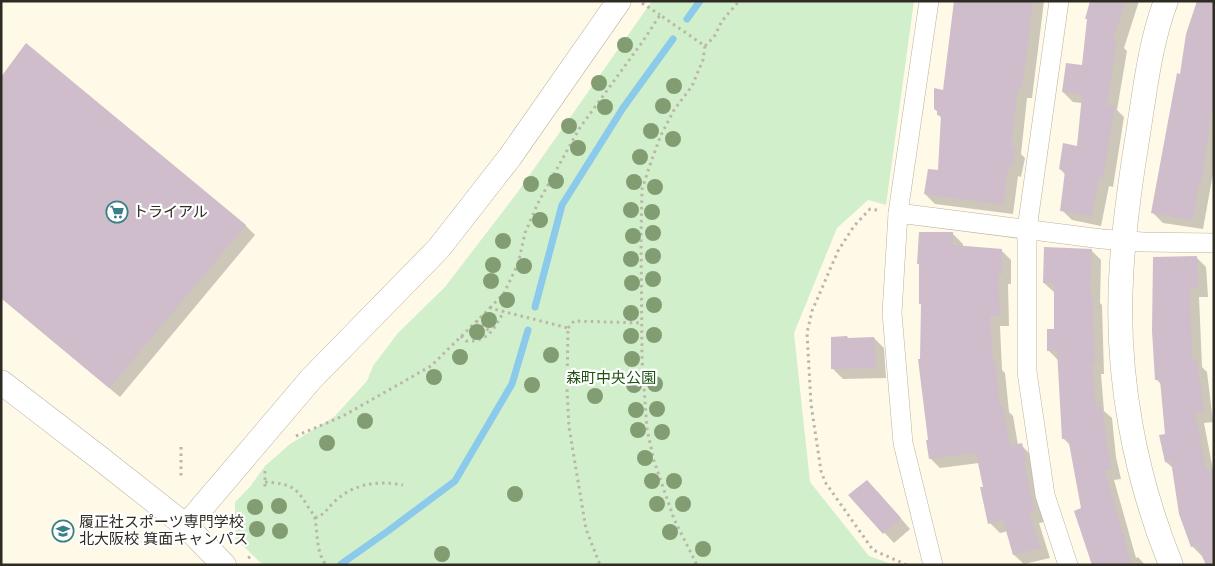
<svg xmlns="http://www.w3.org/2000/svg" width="1215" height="566" font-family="Helvetica,'Noto Sans JP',sans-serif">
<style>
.green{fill:#d1efcb}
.shadow{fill:#0003}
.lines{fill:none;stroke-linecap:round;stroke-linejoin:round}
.stream{stroke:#8ccaeb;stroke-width:7}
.building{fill:#cfbdcc}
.minor-casing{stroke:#bab39f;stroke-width:20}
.tertiary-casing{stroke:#bab39f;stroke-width:25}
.path{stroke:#bbb6a8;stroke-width:3;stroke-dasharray:2.5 4;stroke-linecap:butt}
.minor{stroke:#fff;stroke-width:19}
.tertiary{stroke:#fff;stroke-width:24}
.tree{fill:#839d73}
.labels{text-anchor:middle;stroke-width:4.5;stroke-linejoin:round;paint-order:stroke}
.poi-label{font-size:15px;fill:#2e2b23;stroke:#fff;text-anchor:start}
.park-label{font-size:15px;fill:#1e5213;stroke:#fff}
</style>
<rect width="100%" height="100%" fill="#fff9e8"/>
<!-- green -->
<polygon class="green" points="652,1 914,1 886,205 868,200 837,228 794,333 810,482 869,556 894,565 263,565 235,538 235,502 249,488 265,466 290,444 334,417 367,381 373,366 398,333 445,287 517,193"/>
<!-- shadow -->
<g class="shadow">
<polygon points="955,1 1044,1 1032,98 1027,98 1021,154 1025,158 1021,177 1018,176 1013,214 935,204 925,194 939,172 942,118 938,115 944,91"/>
<polygon points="1091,1 1139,1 1124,48 1127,51 1117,110 1124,117 1113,187 1109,186 1101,226 1072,220 1062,210 1066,175 1060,169 1078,147 1082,103 1073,102 1063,92 1083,66"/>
<polygon points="1214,1 1214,168 1203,229 1163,223 1153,213 1181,75"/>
<polygon points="245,225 255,235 120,397 1,298"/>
<polygon points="953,234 963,244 963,247 1001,250 1011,260 1011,284 1008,284 1009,326 1000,326 1002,370 1005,373 1009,412 1013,416 1018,445 1021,445 1031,455 1044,522 1039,523 1050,558 1024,564 1014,555 1008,531 1000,533 990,523 979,463 940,468 930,458 930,441 921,360 922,305 920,266 919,264"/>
<polygon points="1091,250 1101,260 1100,303 1102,305 1104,374 1101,374 1104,411 1112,418 1116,457 1121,479 1114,480 1136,558 1138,557 1145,565 1094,565 1071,446 1063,438 1058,360 1048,350 1055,330 1055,293 1044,283"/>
<polygon points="1196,257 1206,267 1208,297 1199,297 1202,367 1207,372 1213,422 1204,423 1213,470 1202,556 1192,546 1174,469 1166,462 1167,435 1162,385 1157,380"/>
<polygon points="874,338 884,348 886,378 843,379 833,369 849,339"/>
<polygon points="877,491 910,529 894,543 850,496"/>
</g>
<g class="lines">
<!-- stream -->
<g class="stream">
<polyline points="687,19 700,1"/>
<polyline points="535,307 562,205 623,108 673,39"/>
<polyline points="341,564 388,531 455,481 512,384 528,330"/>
</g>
</g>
<!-- building -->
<g class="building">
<polygon points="954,1 1033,1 1022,89 1018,88 1011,146 1016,147 1012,167 1008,167 1003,205 924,194 928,169 938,170 941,115 937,115 937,111 934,109 934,88 943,90"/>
<polygon points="1090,1 1126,1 1113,39 1117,40 1107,105 1115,106 1103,178 1099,177 1092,216 1060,211 1065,171 1059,169 1063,143 1077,146 1082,95 1062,92 1066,63 1082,65 1087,19 1085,19"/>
<polygon points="1197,1 1214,1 1214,96 1201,182 1199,181 1193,220 1151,213 1177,73 1180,74 1186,34"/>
<polygon points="26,43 246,225 109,388 1,298 1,77"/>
<polygon points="919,232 953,232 953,245 1002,249 1002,275 998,274 1000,316 990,316 993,362 995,361 1000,406 1003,405 1010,446 1022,443 1027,462 1024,462 1035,512 1029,514 1041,548 1013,555 1003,520 988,524 980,487 983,487 976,453 929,459 926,440 928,440 918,359 920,359 921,304 919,304 919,264 917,264"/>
<polygon points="1044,247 1092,249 1090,293 1092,293 1095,364 1092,364 1096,407 1102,407 1107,446 1112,469 1105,471 1132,565 1092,565 1074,511 1081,508 1068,438 1062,439 1057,350 1047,351 1047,329 1054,329 1054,283 1043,283"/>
<polygon points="1197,256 1198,287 1190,288 1192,360 1197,361 1204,412 1195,413 1206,470 1214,469 1214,565 1206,565 1197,545 1191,547 1179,514 1171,461 1165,462 1159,435 1165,434 1160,380 1155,380 1152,331 1153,257"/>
<polygon points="847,336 848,338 874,337 876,368 831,369 831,337"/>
<polygon points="867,480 901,518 883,534 848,495"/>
</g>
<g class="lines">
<!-- minor casing -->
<g class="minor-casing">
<g id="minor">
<polyline points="929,1 898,213 892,313 903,443 933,565"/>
<polyline points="1059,1 1027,229 1027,372 1045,495 1068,565"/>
<polyline points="898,213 1102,239 1143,242 1214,243"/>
</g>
</g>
<!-- tertiary casing -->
<g class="tertiary-casing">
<g id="tertiary">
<path d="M1166,1C1150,43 1145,90 1138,134C1130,183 1123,231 1121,280C1116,377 1135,476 1171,565"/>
<polyline points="1,382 101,459 186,526 224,565"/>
<polyline points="186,526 311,379 439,248 510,157 619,1"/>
</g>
</g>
<!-- path -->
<g class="path">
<polyline points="642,3 660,15"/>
<polyline points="705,46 714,37 722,21 739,1"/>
<polyline points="877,210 870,209 854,226 838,251 812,311 807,333 811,404 821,471 825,482 873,550 907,565"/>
<polyline points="490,308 504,293 518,264 525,233 538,203 579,129 643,41 660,15 705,46 703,60 692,86 674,110 661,135 652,159 642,189 641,235 642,359 647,429 654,461 674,519 697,565"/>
<polyline points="476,321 491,332"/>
<polyline points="568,328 574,321 642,323"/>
<path d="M461,336L466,341C488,342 494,329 504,311"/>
<polyline points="296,436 343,416 431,366 490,308 568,328 567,389 569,427 586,529 600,565"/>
<polyline points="181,447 181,479"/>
<polyline points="265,471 265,488"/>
<path d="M265,482C288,484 295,485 307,505C310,510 314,514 315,519C318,535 316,552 326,565"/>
<path d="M315,518C325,514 326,510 333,503C352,484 377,480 403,485"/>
<polyline points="248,558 253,555"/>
</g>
<!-- minor -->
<use href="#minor" class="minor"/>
<!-- tertiary -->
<use href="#tertiary" class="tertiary"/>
</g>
<!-- trees -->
<g class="tree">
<circle cx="625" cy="45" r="8"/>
<circle cx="599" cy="83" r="8"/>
<circle cx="674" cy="86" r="8"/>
<circle cx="663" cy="106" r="8"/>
<circle cx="605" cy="107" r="8"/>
<circle cx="569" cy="126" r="8"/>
<circle cx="651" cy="131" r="8"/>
<circle cx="673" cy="139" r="8"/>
<circle cx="578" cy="148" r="8"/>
<circle cx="640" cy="157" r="8"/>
<circle cx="556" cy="181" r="8"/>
<circle cx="634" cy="182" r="8"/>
<circle cx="531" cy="184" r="8"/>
<circle cx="655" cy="187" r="8"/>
<circle cx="631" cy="210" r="8"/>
<circle cx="652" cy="212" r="8"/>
<circle cx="540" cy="220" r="8"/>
<circle cx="653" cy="233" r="8"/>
<circle cx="633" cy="236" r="8"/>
<circle cx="503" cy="241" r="8"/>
<circle cx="653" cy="256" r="8"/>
<circle cx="631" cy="259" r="8"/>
<circle cx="493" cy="265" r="8"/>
<circle cx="524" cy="266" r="8"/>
<circle cx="653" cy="279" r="8"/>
<circle cx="491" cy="281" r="8"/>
<circle cx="632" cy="283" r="8"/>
<circle cx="507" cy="300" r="8"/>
<circle cx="654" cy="305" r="8"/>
<circle cx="631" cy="313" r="8"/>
<circle cx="489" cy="320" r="8"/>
<circle cx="477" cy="332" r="8"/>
<circle cx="654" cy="335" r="8"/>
<circle cx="631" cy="336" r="8"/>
<circle cx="551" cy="355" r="8"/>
<circle cx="460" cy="357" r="8"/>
<circle cx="632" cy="359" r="8"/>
<circle cx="434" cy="377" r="8"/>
<circle cx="655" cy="384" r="8"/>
<circle cx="532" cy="385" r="8"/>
<circle cx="634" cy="385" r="8"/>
<circle cx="595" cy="396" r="8"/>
<circle cx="657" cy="409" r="8"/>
<circle cx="636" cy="410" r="8"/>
<circle cx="365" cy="421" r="8"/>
<circle cx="638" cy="430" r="8"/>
<circle cx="662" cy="432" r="8"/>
<circle cx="327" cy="443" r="8"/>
<circle cx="645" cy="458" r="8"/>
<circle cx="652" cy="481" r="8"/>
<circle cx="674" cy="481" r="8"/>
<circle cx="515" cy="494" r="8"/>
<circle cx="657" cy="504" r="8"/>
<circle cx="683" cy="504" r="8"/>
<circle cx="279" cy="506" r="8"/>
<circle cx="255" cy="507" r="8"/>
<circle cx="257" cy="529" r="8"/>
<circle cx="280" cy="531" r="8"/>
<circle cx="670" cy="532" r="8"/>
<circle cx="703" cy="549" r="8"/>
<circle cx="442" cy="554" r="8"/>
</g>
<!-- icons -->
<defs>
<g id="supermarket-ring" transform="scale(1.125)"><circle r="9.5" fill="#fff" stroke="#388088" stroke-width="1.5"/><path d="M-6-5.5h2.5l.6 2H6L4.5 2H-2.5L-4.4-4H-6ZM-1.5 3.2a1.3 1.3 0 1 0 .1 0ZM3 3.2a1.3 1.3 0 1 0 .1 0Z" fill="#388088"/></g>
<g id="school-ring" transform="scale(1.125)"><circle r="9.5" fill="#fff" stroke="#388088" stroke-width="1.5"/><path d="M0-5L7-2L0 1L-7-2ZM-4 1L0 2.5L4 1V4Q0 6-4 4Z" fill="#388088"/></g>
</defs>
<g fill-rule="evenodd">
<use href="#supermarket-ring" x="117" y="212"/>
<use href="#school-ring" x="63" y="531"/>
</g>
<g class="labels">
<!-- poi labels -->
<g class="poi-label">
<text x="133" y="217">トライアル</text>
<text x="79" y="527">履正社スポーツ専門学校<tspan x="79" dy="17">北大阪校 箕面キャンパス</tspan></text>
</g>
<!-- park labels -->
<g class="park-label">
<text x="611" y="383">森町中央公園</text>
</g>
</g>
<!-- border -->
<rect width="1215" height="566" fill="none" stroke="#2e2b23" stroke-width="5"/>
</svg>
